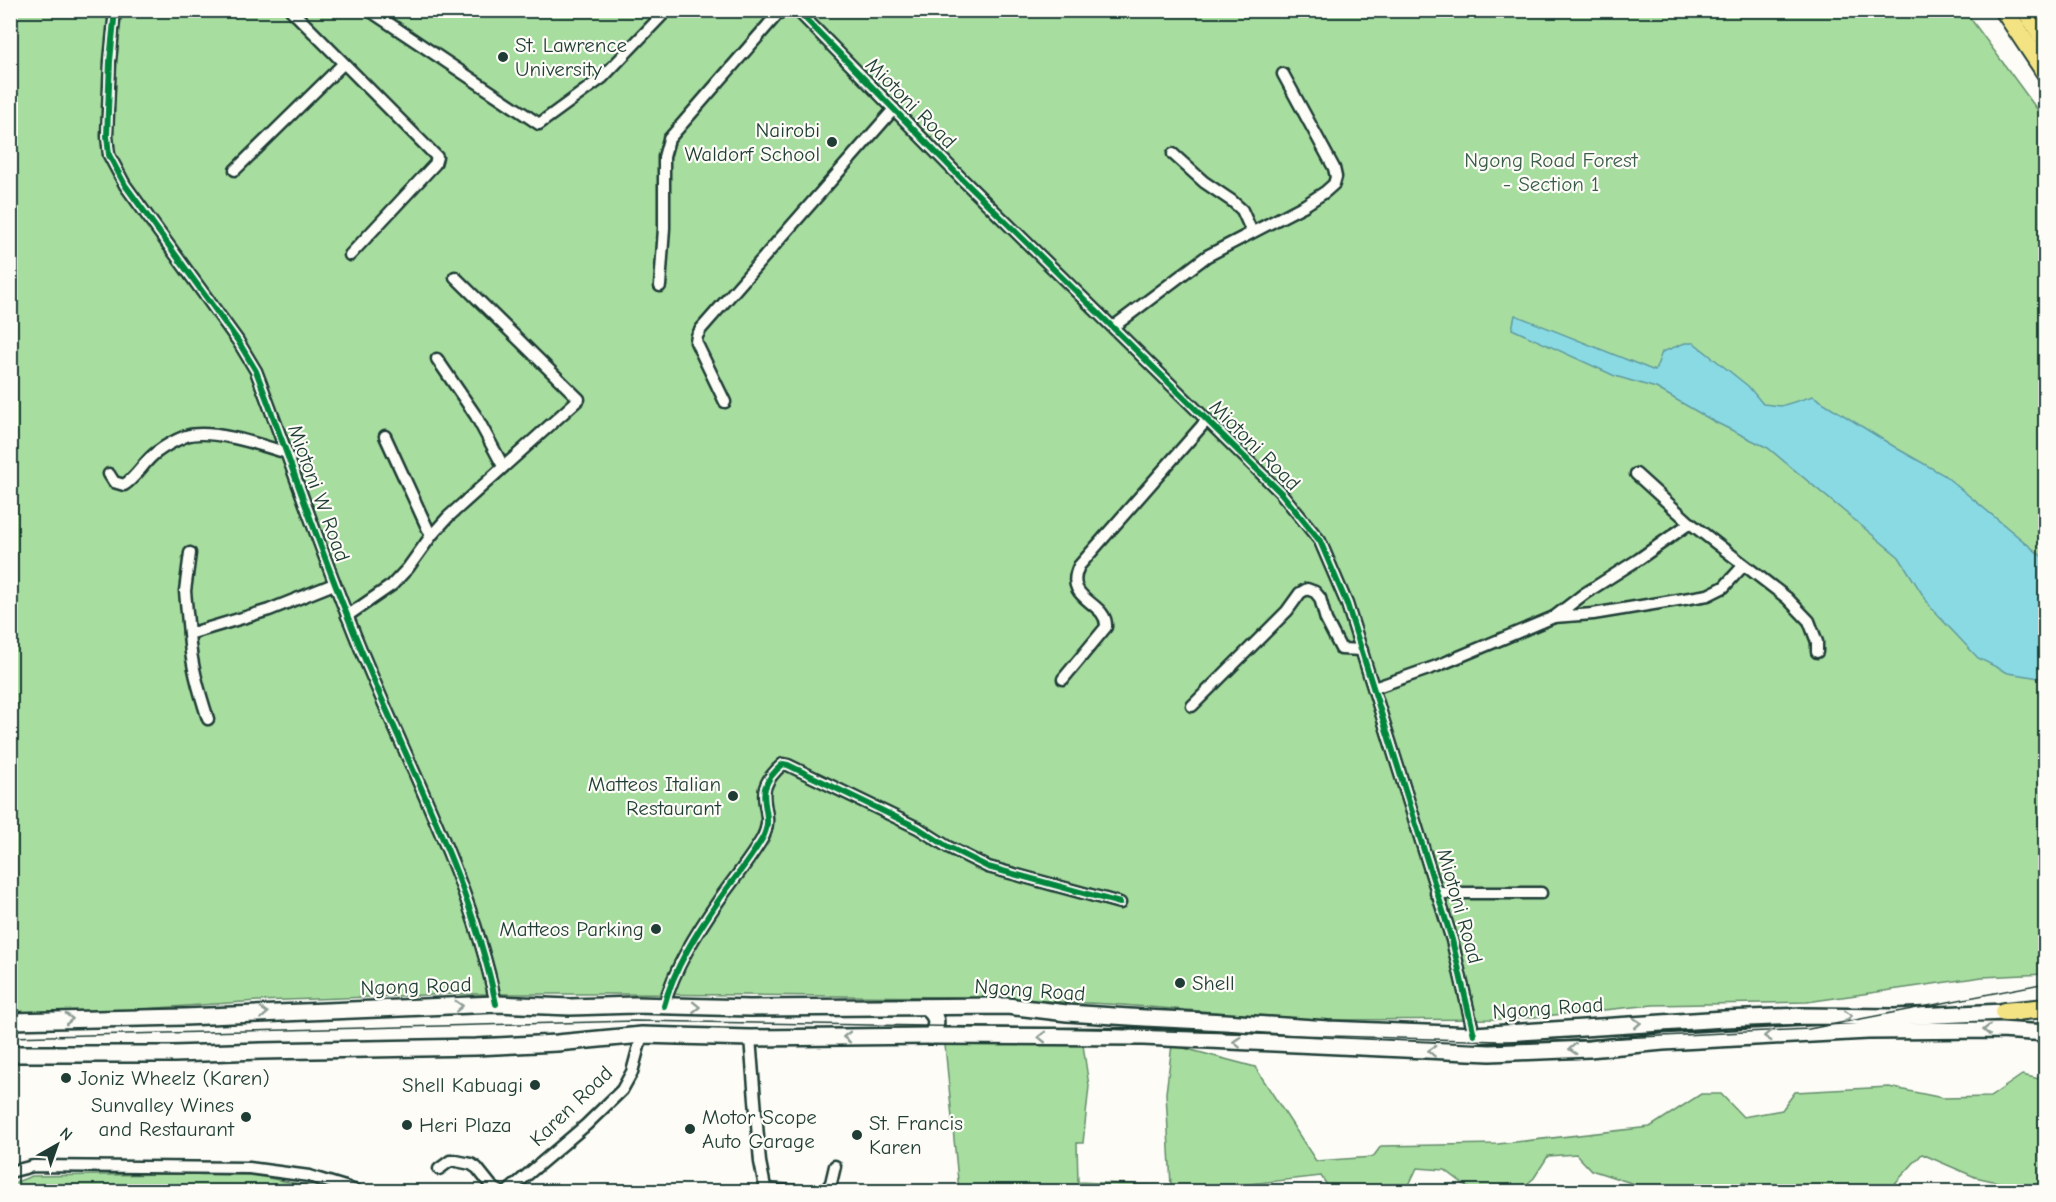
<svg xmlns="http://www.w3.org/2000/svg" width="2056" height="1202" font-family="'Comic Neue',sans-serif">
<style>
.green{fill:#a8dda0;stroke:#648d6a;stroke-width:1.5}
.water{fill:#8adae4;stroke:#5f9b9e;stroke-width:1.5}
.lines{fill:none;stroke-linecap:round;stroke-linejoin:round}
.minor-casing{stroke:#1f3d34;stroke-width:15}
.secondary-casing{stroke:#1f3d34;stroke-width:20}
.trunk-casing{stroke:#1f3d34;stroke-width:22}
.minor{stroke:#fdfcf7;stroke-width:10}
.secondary{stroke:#fdfcf7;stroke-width:15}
.trunk{stroke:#f4e382;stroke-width:18}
.tram{stroke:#1f3d34;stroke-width:1.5}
.cycleway-casing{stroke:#fdfcf7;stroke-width:10}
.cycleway{stroke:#00873e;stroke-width:6}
.oneway{stroke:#8e9c96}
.poi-dot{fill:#1f3d34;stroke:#fdfcf7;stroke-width:2}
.labels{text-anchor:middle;stroke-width:4.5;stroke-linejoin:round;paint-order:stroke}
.poi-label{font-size:21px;fill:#1f3d34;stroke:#fdfcf7;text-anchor:start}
.street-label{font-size:21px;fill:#1f3d34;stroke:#fdfcf7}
.park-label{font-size:21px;fill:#3a5d4a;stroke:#fdfcf7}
</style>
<rect width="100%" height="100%" fill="#fdfcf7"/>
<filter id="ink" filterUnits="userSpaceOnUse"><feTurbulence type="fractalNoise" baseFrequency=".0167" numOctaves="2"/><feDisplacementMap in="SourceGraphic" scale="12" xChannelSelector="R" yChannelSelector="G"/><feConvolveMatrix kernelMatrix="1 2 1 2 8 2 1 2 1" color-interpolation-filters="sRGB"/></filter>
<g filter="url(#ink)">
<!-- green -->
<g class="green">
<polygon points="10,11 1965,11 2045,120 2045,974 1982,977 1807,1002 1653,1005 1514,1019 1320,1020 1109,1004 953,997 618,994 455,994 258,1001 114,1011 11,1013"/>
<polygon points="945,1045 1083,1045 1089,1086 1083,1143 1077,1143 1078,1182 1171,1186 1166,1093 1172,1045 1255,1067 1316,1161 1373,1157 1381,1146 1498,1144 1650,1127 1701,1094 1721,1094 1743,1117 1782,1110 1795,1092 1889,1087 1943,1098 1990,1097 2022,1075 2044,1080 2045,1073 2045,1191 2038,1191 1975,1177 1922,1154 1887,1192 1775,1191 1743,1182 1736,1191 1656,1191 1591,1170 1576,1154 1548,1156 1534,1178 1519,1191 1473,1191 1445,1170 1417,1168 1406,1191 1331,1191 1321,1176 1176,1192 959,1191"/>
<polygon points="173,1174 254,1175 333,1191 11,1191 11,1184 32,1176"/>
</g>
<!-- water -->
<polygon class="water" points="1515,315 1655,371 1662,352 1685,343 1694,343 1748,386 1763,404 1781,406 1813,396 1898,449 1944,475 2045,559 2045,679 2008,673 1978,658 1931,608 1899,557 1768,448 1715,422 1656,388 1615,376 1512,329"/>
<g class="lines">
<!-- minor casing -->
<g class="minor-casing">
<g id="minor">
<path d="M115,10L110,61L107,136L109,155L125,185L238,341L256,371C294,470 327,571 369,669C415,779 472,886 496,1004"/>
<polyline points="291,10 437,157 435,164 350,255"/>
<polyline points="369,10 539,124 602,78 667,10"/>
<polyline points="797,10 962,179 1281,493 1320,541 1347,604 1452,940 1474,1035"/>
<polyline points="1173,154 1204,182 1232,201 1242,210 1252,232"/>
<polyline points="235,170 343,64"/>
<polyline points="660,286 664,228 664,157 669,139 781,10"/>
<polyline points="1113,327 1207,256 1305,205 1325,192 1334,184 1336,177 1334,168 1283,74"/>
<polyline points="437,359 476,416 503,466"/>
<polyline points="725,402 696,342 697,336 701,329 894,109"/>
<polyline points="385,436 431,536"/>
<path d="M109,474L114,482L124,485C137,477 144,461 157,452C165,446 176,440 186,436C210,428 262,445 287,453"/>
<polyline points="1690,523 1787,598 1809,621 1817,642 1817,652"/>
<polyline points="347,616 392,585 408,568 431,536 448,517 579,399 455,277"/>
<polyline points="1554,617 1593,614 1708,595 1724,587 1743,566"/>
<polyline points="189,634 185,591 190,553"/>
<path d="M1063,679L1106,627C1108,601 1062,601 1079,566L1207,420"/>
<polyline points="1374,688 1437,666 1554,617 1584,594 1639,559 1690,523 1636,474"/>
<polyline points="1192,706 1287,611 1300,593 1307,589 1315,592 1320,598 1326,620 1341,649 1362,650"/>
<path d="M208,719C199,691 191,664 189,634L269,610L334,584"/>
<polyline points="1436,893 1541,893"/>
<path d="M664,1006C674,968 697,932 719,900C733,880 749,861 762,839C779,809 745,796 783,764L788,765L918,828L948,847L988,867L1120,903"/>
<polyline points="750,1038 760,1162 766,1192"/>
<polyline points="439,1169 450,1161 456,1161 471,1164 477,1168 493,1188 501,1192"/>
<polyline points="10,1172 33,1166 249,1168 309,1176 345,1187"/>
<polyline points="765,1189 808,1192"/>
<polyline points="340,1191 345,1187 359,1192"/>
<polyline points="507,1192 586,1125 622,1090 632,1072 642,1035"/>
<polyline points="824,1192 831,1183 835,1166"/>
</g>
</g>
<!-- secondary casing -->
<g class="secondary-casing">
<g id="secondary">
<path d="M926,1007C937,1016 939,1023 931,1036"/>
<polyline points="10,1021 184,1017 496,1004 570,1007 635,1005 750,1008 1007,1006 1067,1013 1145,1018 1225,1022 1328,1029 1474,1035 1724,1019 1802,1016 1895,1017 2004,1012 2016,1013"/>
<polyline points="10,1054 174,1054 261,1051 476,1047 557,1043 642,1035 750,1038 931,1036 1143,1037 1490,1053 1589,1049 1663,1042 1868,1031 2001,1030 2046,1033"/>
</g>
</g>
<!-- trunk casing -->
<g class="trunk-casing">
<g id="trunk">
<polyline points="2004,10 2046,73"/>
<polyline points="2026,10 2046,41"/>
<polyline points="2004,1012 2046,1008"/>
</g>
</g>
<!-- minor -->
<use href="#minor" class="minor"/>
<!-- secondary -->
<use href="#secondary" class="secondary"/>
<!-- trunk -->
<use href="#trunk" class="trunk"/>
<!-- tram -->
<polyline class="tram" points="10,1037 635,1021 1099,1029 1536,1042 1809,1029 2046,983"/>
<!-- cycleway casing -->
<g class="cycleway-casing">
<g id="cycleway">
<path d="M115,10L110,61L107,136L109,155L125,185L238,341L256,371C294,470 327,571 369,669C415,779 472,886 496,1004"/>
<polyline points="797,10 962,179 1281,493 1320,541 1347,604 1452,940 1474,1035"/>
<path d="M664,1006C674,968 697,932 719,900C733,880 749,861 762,839C779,809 745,796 783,764L788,765L918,828L948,847L988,867L1120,903"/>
</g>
</g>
<!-- cycleway -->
<use href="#cycleway" class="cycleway"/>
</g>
<!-- one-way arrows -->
<defs><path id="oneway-chevron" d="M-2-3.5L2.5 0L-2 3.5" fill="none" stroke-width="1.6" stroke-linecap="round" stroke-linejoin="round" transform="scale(1.5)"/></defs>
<g class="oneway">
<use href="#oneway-chevron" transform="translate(459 1006) rotate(-3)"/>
<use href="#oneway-chevron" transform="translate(696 1007) rotate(1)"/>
<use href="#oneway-chevron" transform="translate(264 1013) rotate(-3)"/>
<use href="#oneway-chevron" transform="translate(1848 1016) rotate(-1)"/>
<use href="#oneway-chevron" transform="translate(69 1019) rotate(-1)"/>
<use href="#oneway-chevron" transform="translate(1637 1023) rotate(-4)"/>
<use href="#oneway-chevron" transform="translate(1987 1030) rotate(-179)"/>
<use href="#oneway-chevron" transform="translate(1768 1036) rotate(177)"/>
<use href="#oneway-chevron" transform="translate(847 1037) rotate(180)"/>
<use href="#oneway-chevron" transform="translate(1042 1037) rotate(-179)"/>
<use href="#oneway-chevron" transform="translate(1237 1042) rotate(-177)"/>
<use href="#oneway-chevron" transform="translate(1573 1049) rotate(177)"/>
<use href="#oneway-chevron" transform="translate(1432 1051) rotate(-177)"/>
</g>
</g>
<!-- markers -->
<g class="poi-dot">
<circle cx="503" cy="57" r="6"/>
<circle cx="832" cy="142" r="6"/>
<circle cx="733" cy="796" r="6"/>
<circle cx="656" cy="929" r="6"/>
<circle cx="1180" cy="983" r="6"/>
<circle cx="66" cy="1078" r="6"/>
<circle cx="535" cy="1085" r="6"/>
<circle cx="246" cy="1117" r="6"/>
<circle cx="407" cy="1125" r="6"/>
<circle cx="690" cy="1129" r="6"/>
<circle cx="857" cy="1135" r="6"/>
</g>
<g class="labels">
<!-- poi labels -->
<g class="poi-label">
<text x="515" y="52">St. Lawrence<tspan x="515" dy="24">University</tspan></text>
<text x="820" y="137" text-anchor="end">Nairobi<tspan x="820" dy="24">Waldorf School</tspan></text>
<text x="721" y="791" text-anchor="end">Matteos Italian<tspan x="721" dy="24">Restaurant</tspan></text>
<text x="644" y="936" text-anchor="end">Matteos Parking</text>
<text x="1192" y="990">Shell</text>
<text x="78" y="1085">Joniz Wheelz (Karen)</text>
<text x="523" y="1092" text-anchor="end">Shell Kabuagi</text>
<text x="234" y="1112" text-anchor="end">Sunvalley Wines<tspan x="234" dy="24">and Restaurant</tspan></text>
<text x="702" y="1124">Motor Scope<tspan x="702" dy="24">Auto Garage</tspan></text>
<text x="869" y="1130">St. Francis<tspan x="869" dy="24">Karen</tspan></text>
<text x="419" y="1132">Heri Plaza</text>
</g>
<!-- street labels -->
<g class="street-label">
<text transform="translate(911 103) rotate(45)" y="7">Miotoni Road</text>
<text transform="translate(1255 445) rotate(45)" y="7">Miotoni Road</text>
<text transform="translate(319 493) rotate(70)" y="7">Miotoni W Road</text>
<text transform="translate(1460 906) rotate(74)" y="7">Miotoni Road</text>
<text transform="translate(416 986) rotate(-2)" y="7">Ngong Road</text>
<text transform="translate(1030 990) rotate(4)" y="7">Ngong Road</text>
<text transform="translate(1548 1008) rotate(-4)" y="7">Ngong Road</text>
<text transform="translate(571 1106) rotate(-44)" y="7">Karen Road</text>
</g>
<!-- park labels -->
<g class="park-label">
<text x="1551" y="167">Ngong Road Forest<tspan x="1551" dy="24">- Section 1</tspan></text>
</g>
</g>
<!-- margin -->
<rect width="2056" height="1202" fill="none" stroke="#fdfcf7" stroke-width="36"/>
<rect x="18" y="18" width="2020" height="1166" fill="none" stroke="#1f3d34" stroke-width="2" filter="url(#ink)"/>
<!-- north arrow -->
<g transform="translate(57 1145) rotate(40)" stroke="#fdfcf7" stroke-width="4.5" paint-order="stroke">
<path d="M0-4.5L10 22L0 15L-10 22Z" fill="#1f3d34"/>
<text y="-9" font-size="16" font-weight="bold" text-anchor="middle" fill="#1f3d34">N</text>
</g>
</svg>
